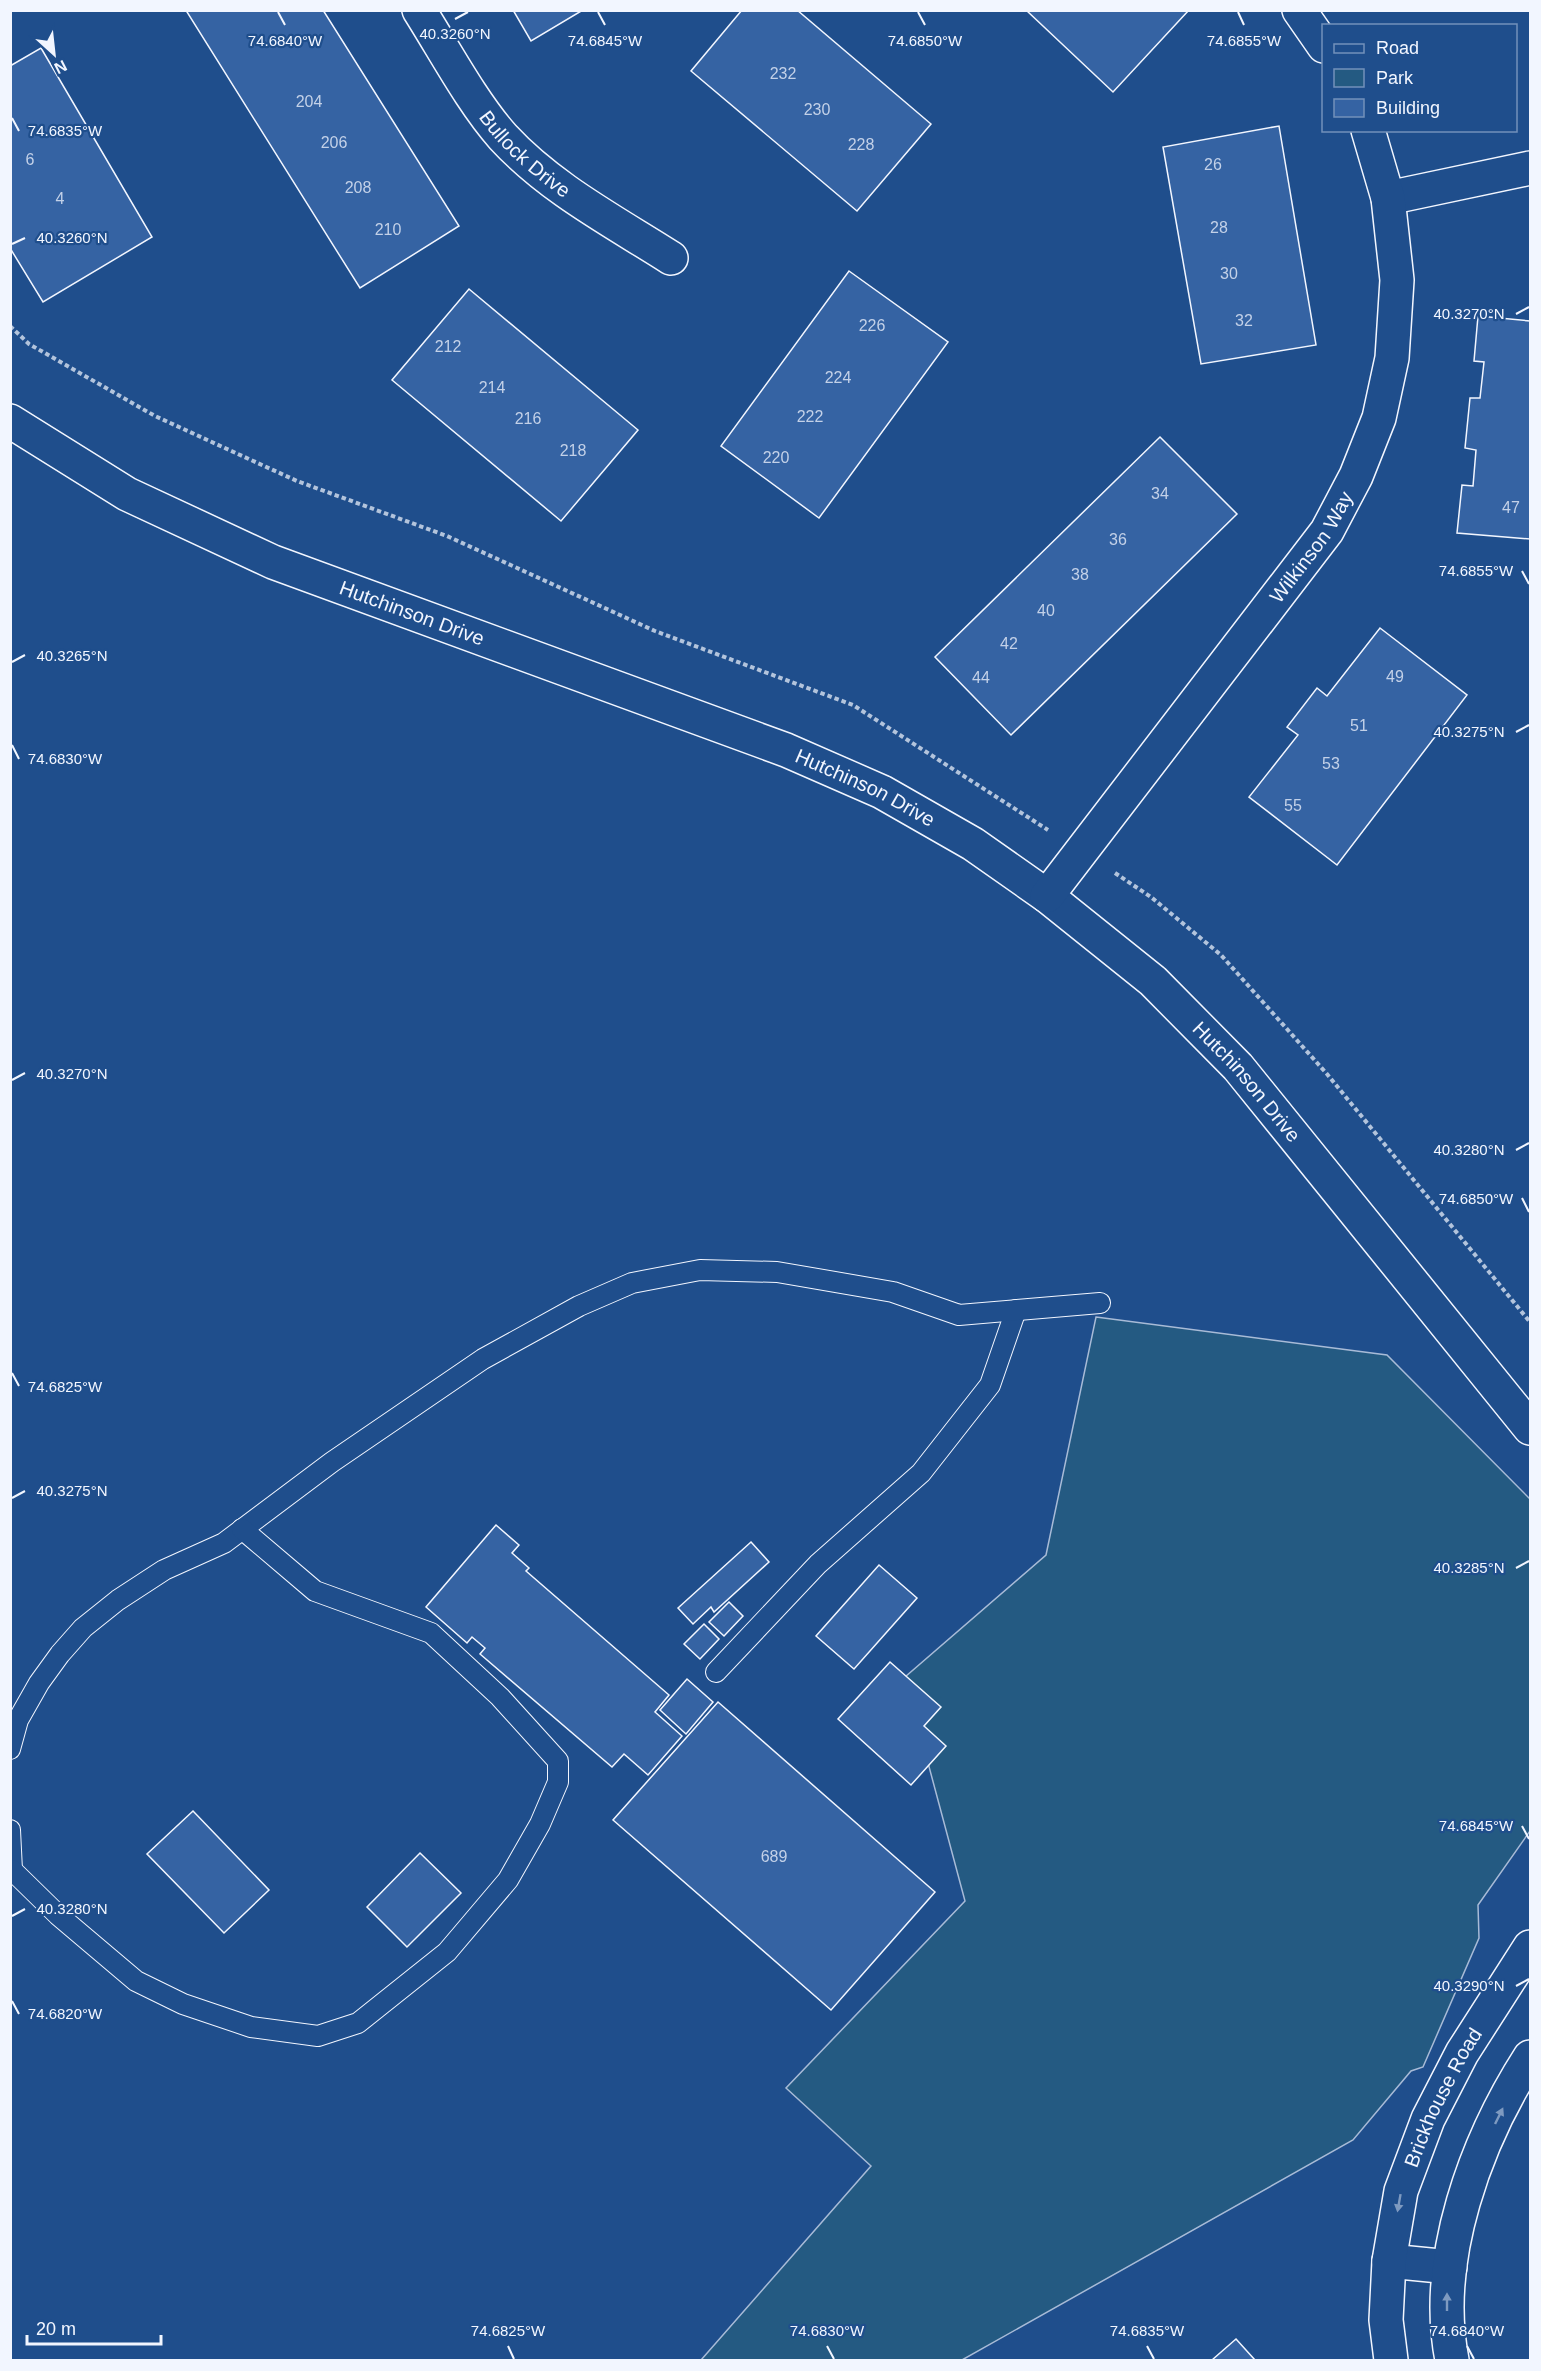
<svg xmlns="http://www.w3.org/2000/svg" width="1541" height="2371" font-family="Helvetica,sans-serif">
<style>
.green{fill:#245a82;stroke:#a8bbd7;stroke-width:1.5}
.building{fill:#3563a3;stroke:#f2f6ff;stroke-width:1.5}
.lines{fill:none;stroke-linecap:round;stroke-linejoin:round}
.service-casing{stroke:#f2f6ff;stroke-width:22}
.minor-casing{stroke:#f2f6ff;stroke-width:36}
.path{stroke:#b3c4dc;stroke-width:4;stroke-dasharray:4.5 3;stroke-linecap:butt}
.service{stroke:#1f4e8c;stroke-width:20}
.minor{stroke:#1f4e8c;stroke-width:33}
.oneway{fill:#7e9ac0}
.ticks{fill:none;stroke:#f2f6ff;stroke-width:2}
.labels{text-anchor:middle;stroke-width:4.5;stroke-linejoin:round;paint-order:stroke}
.number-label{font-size:16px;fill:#c3d1e8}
.street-label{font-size:20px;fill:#f2f6ff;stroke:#1f4e8c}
.ticks-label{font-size:15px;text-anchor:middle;fill:#f2f6ff;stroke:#1f4e8c;stroke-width:4.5;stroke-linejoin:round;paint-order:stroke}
</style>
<rect width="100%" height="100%" fill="#1f4e8c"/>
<!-- green -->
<polygon class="green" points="1096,1317 1387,1355 1530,1499 1530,1831 1478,1905 1479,1938 1423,2067 1411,2071 1353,2140 962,2360 701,2360 871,2166 786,2088 965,1901 905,1677 1046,1555"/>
<!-- building -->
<g class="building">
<polygon points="190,10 323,10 459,226 360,288 187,12"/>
<polygon points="513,10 583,10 531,41"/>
<polygon points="742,10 797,10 931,124 857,211 691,71"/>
<polygon points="1026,10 1189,10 1113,92"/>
<polygon points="41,48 152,237 43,302 10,248 10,66"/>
<polygon points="1279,126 1316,345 1201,364 1163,147"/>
<polygon points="849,271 948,342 819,518 721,446"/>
<polygon points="469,289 638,430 561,521 392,380"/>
<polygon points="1478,316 1530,321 1530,539 1457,533 1462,485 1473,486 1476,450 1465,448 1470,398 1480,398 1484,362 1474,361"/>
<polygon points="1160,437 1237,514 1011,735 935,657"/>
<polygon points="1380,628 1467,695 1337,865 1249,797 1298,735 1287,727 1317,688 1327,696"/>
<polygon points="496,1525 519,1545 512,1553 529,1568 526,1571 669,1695 655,1712 682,1736 648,1775 624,1754 612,1767 480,1654 485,1648 472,1637 467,1643 426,1607"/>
<polygon points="751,1542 769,1562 714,1612 711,1607 693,1624 678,1608"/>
<polygon points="879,1565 917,1598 854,1669 816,1636"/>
<polygon points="729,1602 743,1616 724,1636 709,1622"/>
<polygon points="704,1624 719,1639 700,1659 684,1644"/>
<polygon points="890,1662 941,1707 924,1726 946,1746 911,1785 838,1719"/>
<polygon points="687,1679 713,1702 686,1734 660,1710"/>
<polygon points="718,1702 935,1892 831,2010 613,1820"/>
<polygon points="193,1811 269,1890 224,1933 147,1854"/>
<polygon points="420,1853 461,1893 407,1947 367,1907"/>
<polygon points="1236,2339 1255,2360 1212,2360"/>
</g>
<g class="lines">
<!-- service casing -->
<g class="service-casing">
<g id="service">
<polyline points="716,1672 818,1564 921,1473 990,1385 1016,1310"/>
<polyline points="10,1749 18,1720 39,1683 60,1654 83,1628 118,1600 164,1570 224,1543 332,1462 483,1359 579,1306 632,1283 700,1270 777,1272 893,1292 959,1315 1100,1303"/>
<polyline points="10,1830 12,1870 10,1871"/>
<polyline points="12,1870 58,1915 136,1981 183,2004 251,2027 318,2036 358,2023 447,1952 508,1880 540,1824 558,1782 558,1761 500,1697 431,1633 315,1591 242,1529"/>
</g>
</g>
<!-- minor casing -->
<g class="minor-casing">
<g id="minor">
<path id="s1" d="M419,10C445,51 472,102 503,137C550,188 613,221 671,258"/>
<polyline points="1299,10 1324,46"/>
<polyline points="1388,198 1530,168"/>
<path id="s2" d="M10,421L127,494L273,562L786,750L882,792L973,844L1047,896L1153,981L1238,1067L1530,1428"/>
<path id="s3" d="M1047,896L1327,531L1356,476L1379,418L1392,358L1397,280L1388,198L1368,130"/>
<polyline points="1389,2261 1450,2267"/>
<path id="s4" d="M1391,2360L1386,2320L1389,2261L1401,2191L1428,2119L1462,2053L1530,1947"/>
<path d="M1452,2360C1432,2259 1476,2141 1530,2057"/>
</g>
</g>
<!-- path -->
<g class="path">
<polyline points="10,326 29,344 155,416 297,481 447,536 655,631 853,705 1048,830"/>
<polyline points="1115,873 1151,897 1221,955 1327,1074 1530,1322"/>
</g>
<!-- service -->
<use href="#service" class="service"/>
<!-- minor -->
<use href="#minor" class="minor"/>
</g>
<!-- one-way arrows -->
<defs><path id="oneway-solid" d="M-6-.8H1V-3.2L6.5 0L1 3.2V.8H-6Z" transform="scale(1.5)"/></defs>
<g class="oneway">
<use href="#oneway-solid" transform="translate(1499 2116) rotate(-64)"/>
<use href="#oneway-solid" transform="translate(1399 2203) rotate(100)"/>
<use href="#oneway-solid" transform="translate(1447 2302) rotate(-90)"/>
</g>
<!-- ticks -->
<path class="ticks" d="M278,12L285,25M598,12L605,25M918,12L925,25M1238,12L1244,25M455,19L468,12M12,118L19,131M12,244L25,238M1516,314L1529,307M1522,571L1529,584M12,662L25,655M1516,732L1529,725M12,745L19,759M12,1080L25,1073M1516,1150L1529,1143M1522,1198L1529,1212M12,1373L19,1386M12,1498L25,1491M1516,1568L1529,1561M1522,1826L1529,1839M12,1916L25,1909M1516,1986L1529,1979M12,2001L19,2014M508,2346L514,2359M827,2346L834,2359M1147,2346L1154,2359M1467,2346L1474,2359"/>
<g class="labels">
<!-- number labels -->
<g class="number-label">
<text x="783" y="79">232</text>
<text x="309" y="107">204</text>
<text x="817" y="115">230</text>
<text x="334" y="148">206</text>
<text x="861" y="150">228</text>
<text x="30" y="165">6</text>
<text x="1213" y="170">26</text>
<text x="358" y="193">208</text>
<text x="60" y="204">4</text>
<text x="1219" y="233">28</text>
<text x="388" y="235">210</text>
<text x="1229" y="279">30</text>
<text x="1244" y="326">32</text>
<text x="872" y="331">226</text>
<text x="448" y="352">212</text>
<text x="838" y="383">224</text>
<text x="492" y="393">214</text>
<text x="810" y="422">222</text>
<text x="528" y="424">216</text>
<text x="573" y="456">218</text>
<text x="776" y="463">220</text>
<text x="1160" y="499">34</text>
<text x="1511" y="513">47</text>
<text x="1118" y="545">36</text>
<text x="1080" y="580">38</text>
<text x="1046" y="616">40</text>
<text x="1009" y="649">42</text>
<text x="1395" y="682">49</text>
<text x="981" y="683">44</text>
<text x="1359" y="731">51</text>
<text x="1331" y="769">53</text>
<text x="1293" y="811">55</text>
<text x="774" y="1862">689</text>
</g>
<!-- street labels -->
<g class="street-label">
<text dy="7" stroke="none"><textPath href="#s1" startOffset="180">Bullock Drive</textPath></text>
<text dy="7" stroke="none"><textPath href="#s3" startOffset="438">Wilkinson Way</textPath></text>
<text dy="7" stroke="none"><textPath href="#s2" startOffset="447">Hutchinson Drive</textPath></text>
<text dy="7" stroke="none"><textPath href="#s2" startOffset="933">Hutchinson Drive</textPath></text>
<text dy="7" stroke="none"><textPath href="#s2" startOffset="1419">Hutchinson Drive</textPath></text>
<text dy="7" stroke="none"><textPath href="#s4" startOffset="273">Brickhouse Road</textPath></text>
</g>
</g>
<g class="ticks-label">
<text x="455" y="39">40.3260°N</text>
<text x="285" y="46">74.6840°W</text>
<text x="605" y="46">74.6845°W</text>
<text x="925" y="46">74.6850°W</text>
<text x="1244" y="46">74.6855°W</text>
<text x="65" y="136">74.6835°W</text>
<text x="72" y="243">40.3260°N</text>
<text x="1469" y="319">40.3270°N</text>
<text x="1476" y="576">74.6855°W</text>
<text x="72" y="661">40.3265°N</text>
<text x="1469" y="737">40.3275°N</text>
<text x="65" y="764">74.6830°W</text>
<text x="72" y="1079">40.3270°N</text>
<text x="1469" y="1155">40.3280°N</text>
<text x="1476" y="1204">74.6850°W</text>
<text x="65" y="1392">74.6825°W</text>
<text x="72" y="1496">40.3275°N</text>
<text x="1469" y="1573">40.3285°N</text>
<text x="1476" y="1831">74.6845°W</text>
<text x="72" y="1914">40.3280°N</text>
<text x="1469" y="1991">40.3290°N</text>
<text x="65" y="2019">74.6820°W</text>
<text x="508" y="2336">74.6825°W</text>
<text x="827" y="2336">74.6830°W</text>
<text x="1147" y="2336">74.6835°W</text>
<text x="1467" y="2336">74.6840°W</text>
</g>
<!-- border -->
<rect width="1541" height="2371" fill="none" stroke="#f2f6ff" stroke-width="24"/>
<!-- legend -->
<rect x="1322" y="24" width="195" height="108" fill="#1f4e8c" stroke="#7391ba" stroke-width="1.5"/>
<rect x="1334" y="44" width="30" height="9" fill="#1f4e8c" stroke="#7391ba" stroke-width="1.5"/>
<text x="1376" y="54" font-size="18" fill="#f2f6ff">Road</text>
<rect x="1334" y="69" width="30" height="18" fill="#245a82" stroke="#7391ba" stroke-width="1.5"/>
<text x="1376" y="84" font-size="18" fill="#f2f6ff">Park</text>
<rect x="1334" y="99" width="30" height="18" fill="#3563a3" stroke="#7391ba" stroke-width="1.5"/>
<text x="1376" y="114" font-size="18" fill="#f2f6ff">Building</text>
<!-- north arrow -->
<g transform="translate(54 54) rotate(153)" stroke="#1f4e8c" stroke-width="4.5" paint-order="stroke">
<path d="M0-4.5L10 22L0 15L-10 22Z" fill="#f2f6ff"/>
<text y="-9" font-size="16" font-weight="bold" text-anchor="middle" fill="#f2f6ff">N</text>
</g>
<!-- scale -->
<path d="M27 2335v9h134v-9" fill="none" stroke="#f2f6ff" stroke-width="3"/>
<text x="36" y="2335" font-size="18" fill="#f2f6ff" stroke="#1f4e8c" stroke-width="4.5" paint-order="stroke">20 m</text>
</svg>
